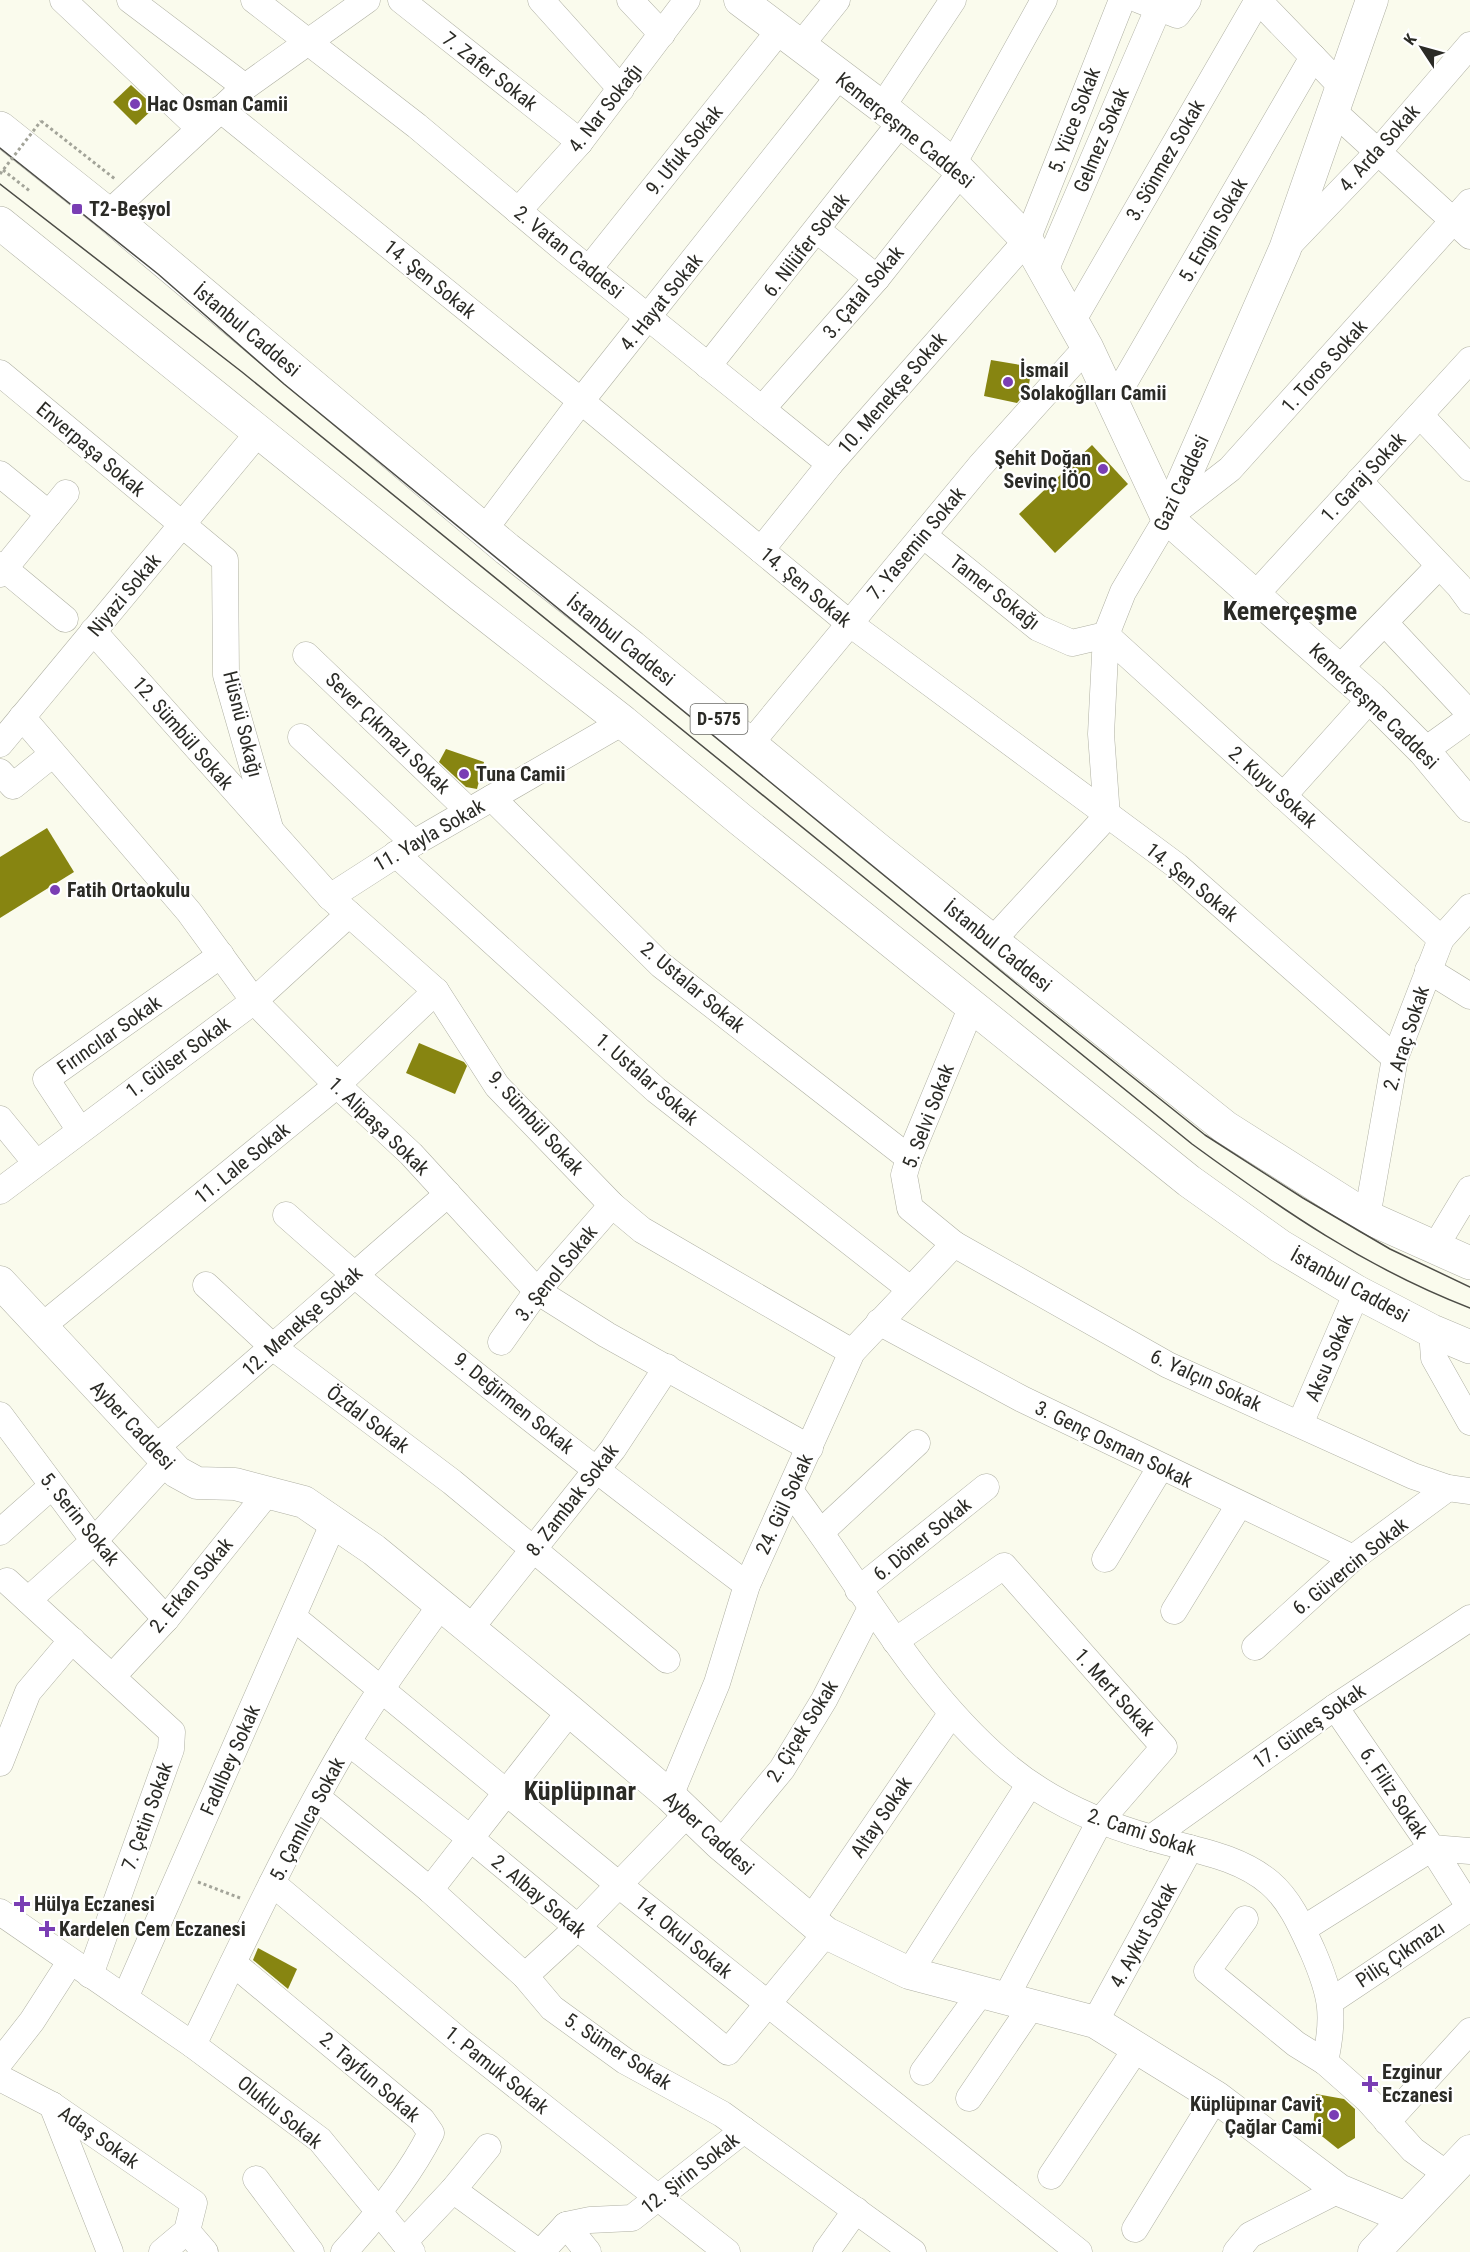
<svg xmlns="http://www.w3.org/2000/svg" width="1470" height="2252" font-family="'Roboto Condensed',sans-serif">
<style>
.building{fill:#878511}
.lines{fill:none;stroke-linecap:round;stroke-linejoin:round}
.minor-casing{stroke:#afb0a3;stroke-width:27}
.major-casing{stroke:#afb0a3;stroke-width:33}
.highway-casing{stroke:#afb0a3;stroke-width:34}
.path{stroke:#a3a499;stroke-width:3;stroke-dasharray:3 3;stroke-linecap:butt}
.minor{stroke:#fff;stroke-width:26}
.major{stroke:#fff;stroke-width:32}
.highway{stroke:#fff;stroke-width:33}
.tram{stroke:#4d4d47;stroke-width:1.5}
.path-bridge{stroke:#a3a499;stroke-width:3;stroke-dasharray:3 3;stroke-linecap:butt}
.poi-dot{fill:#7a3eb4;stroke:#fff;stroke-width:2}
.labels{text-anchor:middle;stroke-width:4.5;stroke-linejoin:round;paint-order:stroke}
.shield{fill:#fff;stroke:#6b6b67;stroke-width:1.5}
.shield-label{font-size:18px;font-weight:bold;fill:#2b2b26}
.street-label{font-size:20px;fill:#2b2b26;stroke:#fff}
.poi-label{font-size:20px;font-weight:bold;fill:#2b2b26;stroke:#fff;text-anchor:start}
.district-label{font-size:26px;font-weight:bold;fill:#2b2b26;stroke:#fff}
</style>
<rect width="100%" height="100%" fill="#fafbed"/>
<!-- building -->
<g class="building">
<polygon points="131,85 155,107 136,125 113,102"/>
<polygon points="991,360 1032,367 1028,390 1017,403 984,396"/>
<polygon points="1092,445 1128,484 1055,553 1019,514"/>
<polygon points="446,749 484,762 477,789 466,787 439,762"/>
<polygon points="47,828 74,872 0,918 0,857"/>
<polygon points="419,1043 464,1062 467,1066 455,1094 406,1073"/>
<polygon points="258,1948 297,1969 288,1989 253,1960"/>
<polygon points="1316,2094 1344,2099 1355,2109 1355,2138 1338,2149 1313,2129"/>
</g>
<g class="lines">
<!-- minor casing -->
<g class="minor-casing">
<g id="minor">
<polyline points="63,0 199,128"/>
<polyline points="130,0 245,87"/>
<polyline points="254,0 417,126 566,251 830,464"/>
<polyline points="401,0 580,142"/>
<polyline points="541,0 621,89"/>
<polyline points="630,0 662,34"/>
<polyline points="1139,0 1177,15 1188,0"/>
<polyline points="1258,0 1341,86"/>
<polyline points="800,46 837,0"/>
<polyline points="882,107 953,0"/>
<polyline points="220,109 581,401 849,623 1177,866 1395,1058"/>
<polyline points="1332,110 1470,236"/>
<polyline points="953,164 1044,0"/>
<polyline points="518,211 580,142 687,0"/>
<polyline points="108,214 245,87 367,0"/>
<polyline points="817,230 877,278"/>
<polyline points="1287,247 1377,153 1470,45"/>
<polyline points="589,269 779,31"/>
<polyline points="1045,271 1158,9"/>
<polyline points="1073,320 1258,0"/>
<polyline points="708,366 901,122"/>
<polyline points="0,373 225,560 226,675 270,828"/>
<polyline points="1113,402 1313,57"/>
<polyline points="762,409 877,278 961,172"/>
<polyline points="1420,415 1470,468"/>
<polyline points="0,474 49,514"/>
<polyline points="1359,481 1459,586 1470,601"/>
<polyline points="484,530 581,401 839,76"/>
<polyline points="923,535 1038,628 1072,643 1106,635 1441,939"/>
<polyline points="761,550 830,464 1027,240 1122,0"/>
<polyline points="0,565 65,619"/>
<polyline points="0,574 66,493"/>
<polyline points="1256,594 1470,360"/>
<polyline points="1385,623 1470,714"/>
<polyline points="93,631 330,897 436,991 497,1086 612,1205 642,1230 852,1352"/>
<polyline points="306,655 469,811"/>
<polyline points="1339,669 1439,566"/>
<polyline points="22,717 189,912 254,1001 337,1085 411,1154 537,1291 607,1335 810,1448"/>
<polyline points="301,737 414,843"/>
<polyline points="0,744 248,445"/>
<polyline points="750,744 980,466 1087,347"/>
<polyline points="1424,751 1470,718"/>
<polyline points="0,772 13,786 53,754"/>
<polyline points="1283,796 1371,698"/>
<polyline points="492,798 661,965 909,1158"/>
<polyline points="396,854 656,1090 910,1289"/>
<polyline points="330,897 414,843 623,722"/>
<polyline points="992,941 1107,816 1101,734 1106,635 1123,592 1167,518 1230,469 1470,202"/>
<polyline points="1428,970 1470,996"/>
<polyline points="972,1006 909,1158 904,1175 910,1208 954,1244 1168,1365 1413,1476 1448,1488 1470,1491"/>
<polyline points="0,1119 36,1163"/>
<polyline points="79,1129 46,1079 221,955"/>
<polyline points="0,1191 254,1001 349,914"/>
<path d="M286,1215C433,1346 590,1466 747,1585"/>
<polyline points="1367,1217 1395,1058 1441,939 1470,907"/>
<polyline points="1434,1249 1470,1189"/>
<polyline points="206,1285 274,1348 452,1482 667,1660"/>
<polyline points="879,1322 1022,1399 1353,1558"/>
<polyline points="41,1327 337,1085 436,991"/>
<polyline points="1432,1331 1434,1358 1470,1422"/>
<polyline points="501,1342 537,1291 612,1205"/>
<polyline points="0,1415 94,1541 166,1619"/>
<polyline points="1300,1424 1357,1292"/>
<path d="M155,1448C254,1365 350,1278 448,1194"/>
<path d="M791,1492C861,1584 915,1688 1003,1763C1046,1800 1098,1823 1152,1838C1192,1850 1237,1855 1270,1883C1291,1901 1302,1928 1313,1952C1332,1996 1335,2015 1325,2062L1368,2100L1413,2150L1448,2175"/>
<polyline points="0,1532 52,1486"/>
<polyline points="821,1532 917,1443"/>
<polyline points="1105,1559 1160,1468"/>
<polyline points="7,1581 172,1732 171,1749 90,1975"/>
<polyline points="858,1590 986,1487"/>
<polyline points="28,1600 94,1541 167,1461"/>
<polyline points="1174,1611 1239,1505"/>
<polyline points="293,1617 619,1885 1079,2252"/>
<polyline points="470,1629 613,1449 667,1367"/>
<polyline points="895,1641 1004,1566 1164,1747 1100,1821 1006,1997"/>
<polyline points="1255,1647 1353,1558 1448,1488"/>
<polyline points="112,1677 166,1619 268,1492"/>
<polyline points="1335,1707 1432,1848 1470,1851"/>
<polyline points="348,1742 470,1838 728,2052 826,1933"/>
<polyline points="0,1763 28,1692 72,1640"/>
<polyline points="670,1796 717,1683 747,1585 852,1352 954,1244"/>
<polyline points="318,1798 430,1890 525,1976 552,2008 625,2061 722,2114 913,2252"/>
<polyline points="1151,1838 1335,1707 1470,1618"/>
<polyline points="720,1844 782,1769 824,1700 871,1608"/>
<polyline points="272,1883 461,2042 727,2252"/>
<polyline points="430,1890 570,1711"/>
<polyline points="0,1912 193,2045 320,2140 412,2252"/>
<polyline points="1245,1919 1207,1971 1296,2044 1325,2062"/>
<polyline points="810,1921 951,1714"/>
<polyline points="1303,1929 1432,1848 1470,1908"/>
<path d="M233,1963L422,2120L431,2133C410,2175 376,2217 344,2252"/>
<polyline points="909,1973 1029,1785"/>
<polyline points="525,1976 577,1928 687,1814"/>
<polyline points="125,1998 334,1522"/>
<polyline points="1331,2001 1470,1908"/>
<polyline points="1095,2022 1190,1848"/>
<path d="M193,2045C243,1943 291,1838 349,1740C377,1693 409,1649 441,1605"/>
<polyline points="0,2062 32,2021 70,1962"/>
<polyline points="923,2072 982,1991"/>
<polyline points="0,2078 52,2105 194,2203 187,2231 162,2252"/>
<polyline points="969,2098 1033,2004"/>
<polyline points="52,2105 110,2252"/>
<polyline points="1387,2122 1470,2031"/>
<polyline points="1051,2176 1138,2046"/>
<polyline points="256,2179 311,2252"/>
<polyline points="453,2190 538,2252"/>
<polyline points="566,2225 588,2252"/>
<polyline points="1135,2229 1216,2097"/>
<polyline points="187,2231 205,2252"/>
<polyline points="404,2242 453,2190 488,2147"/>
<polyline points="541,2252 566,2225 590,2220 632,2218 744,2130"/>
<polyline points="826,2252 856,2210"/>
<polyline points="1236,2252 1250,2235 1339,2190"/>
</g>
</g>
<!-- major casing -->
<g class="major-casing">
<g id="major">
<polyline points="740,0 882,107 953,164 1027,240 1087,347 1167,518 1371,698 1424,751 1470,806"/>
<polyline points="1167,518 1285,249 1372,0"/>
<polyline points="0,1282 177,1472 197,1483 235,1484 304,1502 374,1550 570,1711 670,1796 720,1844 826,1933 909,1973 1095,2022 1216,2097 1339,2190 1406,2218"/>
<polyline points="1374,2252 1470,2151"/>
</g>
</g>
<!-- highway casing -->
<g class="highway-casing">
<g id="highway">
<polyline points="0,128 108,214 507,549 632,647 876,848 1225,1127 1367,1217 1470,1263"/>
<polyline points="0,223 462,596 623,722 741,820 1189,1181 1280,1246 1357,1292 1432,1331 1470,1347"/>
</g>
</g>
<!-- path -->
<g class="path">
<polyline points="41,121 115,179"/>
<polyline points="3,170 31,192"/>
<polyline points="198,1882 240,1898"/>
</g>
<!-- minor -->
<use href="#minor" class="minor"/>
<!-- major -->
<use href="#major" class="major"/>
<!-- highway -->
<use href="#highway" class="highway"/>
<!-- tram -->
<g class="tram">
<polyline points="0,148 158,274 284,384 1040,1003 1205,1135 1303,1198 1390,1249 1470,1287"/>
<path d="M0,184L242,372L1192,1144C1281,1209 1366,1268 1470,1308"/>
</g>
<!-- path-bridge -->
<polyline class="path-bridge" points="0,174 41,121"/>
</g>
<!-- markers -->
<g class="poi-dot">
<circle cx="135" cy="104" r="6"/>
<rect x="71" y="203" width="12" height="12" rx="3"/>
<circle cx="1008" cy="382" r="6"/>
<circle cx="1103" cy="469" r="6"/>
<circle cx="464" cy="774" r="6"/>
<circle cx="55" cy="890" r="6"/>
<path d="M19 1895h6v6h6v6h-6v6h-6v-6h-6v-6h6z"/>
<path d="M44 1920h6v6h6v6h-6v6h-6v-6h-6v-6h6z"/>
<path d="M1367 2075h6v6h6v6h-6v6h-6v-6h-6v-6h6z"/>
<circle cx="1334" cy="2115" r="6"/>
</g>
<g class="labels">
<!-- shield labels -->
<rect class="shield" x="690.5" y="704" width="57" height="30" rx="4.5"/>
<g class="shield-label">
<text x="719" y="725">D-575</text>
</g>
<!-- street labels -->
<g class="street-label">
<text transform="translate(490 71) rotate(38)" y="7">7. Zafer Sokak</text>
<text transform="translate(605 108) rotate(-52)" y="7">4. Nar Sokağı</text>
<text transform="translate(1074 120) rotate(-69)" y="7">5. Yüce Sokak</text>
<text transform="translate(905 130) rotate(39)" y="7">Kemerçeşme Caddesi</text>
<text transform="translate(1101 140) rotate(-67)" y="7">Gelmez Sokak</text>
<text transform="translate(1379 148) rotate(-48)" y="7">4. Arda Sokak</text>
<text transform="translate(684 150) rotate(-51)" y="7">9. Ufuk Sokak</text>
<text transform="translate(1165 160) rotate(-60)" y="7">3. Sönmez Sokak</text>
<text transform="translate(1213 230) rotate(-60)" y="7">5. Engin Sokak</text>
<text transform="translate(806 245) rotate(-52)" y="7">6. Nilüfer Sokak</text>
<text transform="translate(569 252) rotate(39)" y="7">2. Vatan Caddesi</text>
<text transform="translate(430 279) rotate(39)" y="7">14. Şen Sokak</text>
<text transform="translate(863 292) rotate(-50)" y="7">3. Çatal Sokak</text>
<text transform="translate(661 302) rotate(-51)" y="7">4. Hayat Sokak</text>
<text transform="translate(247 330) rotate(40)" y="7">İstanbul Caddesi</text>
<text transform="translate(1324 366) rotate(-48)" y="7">1. Toros Sokak</text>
<text transform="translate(892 393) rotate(-49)" y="7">10. Menekşe Sokak</text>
<text transform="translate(91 449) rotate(40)" y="7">Enverpaşa Sokak</text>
<text transform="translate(1363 477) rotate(-47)" y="7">1. Garaj Sokak</text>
<text transform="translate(1181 483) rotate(-65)" y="7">Gazi Caddesi</text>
<text transform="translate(916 543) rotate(-50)" y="7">7. Yasemin Sokak</text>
<text transform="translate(806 587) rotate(40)" y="7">14. Şen Sokak</text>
<text transform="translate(995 592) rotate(38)" y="7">Tamer Sokağı</text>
<text transform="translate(124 595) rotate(-50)" y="7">Niyazi Sokak</text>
<text transform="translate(621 640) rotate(39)" y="7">İstanbul Caddesi</text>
<text transform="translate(1374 706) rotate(44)" y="7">Kemerçeşme Caddesi</text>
<text transform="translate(243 724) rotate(76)" y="7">Hüsnü Sokağı</text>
<text transform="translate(183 733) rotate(49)" y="7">12. Sümbül Sokak</text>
<text transform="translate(388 733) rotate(44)" y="7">Sever Çıkmazı Sokak</text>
<text transform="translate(1273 787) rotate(42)" y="7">2. Kuyu Sokak</text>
<text transform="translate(429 835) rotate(-30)" y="7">11. Yayla Sokak</text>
<text transform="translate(1192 882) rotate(39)" y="7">14. Şen Sokak</text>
<text transform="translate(998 946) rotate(39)" y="7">İstanbul Caddesi</text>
<text transform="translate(693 987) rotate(40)" y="7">2. Ustalar Sokak</text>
<text transform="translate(109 1035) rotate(-35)" y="7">Fırıncılar Sokak</text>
<text transform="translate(1406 1038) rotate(-72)" y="7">2. Araç Sokak</text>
<text transform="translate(178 1057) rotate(-36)" y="7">1. Gülser Sokak</text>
<text transform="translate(647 1079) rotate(41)" y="7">1. Ustalar Sokak</text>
<text transform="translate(928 1116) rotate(-69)" y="7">5. Selvi Sokak</text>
<text transform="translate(536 1123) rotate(48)" y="7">9. Sümbül Sokak</text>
<text transform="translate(379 1126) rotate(44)" y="7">1. Alipaşa Sokak</text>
<text transform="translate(242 1163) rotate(-39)" y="7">11. Lale Sokak</text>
<text transform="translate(556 1273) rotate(-51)" y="7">3. Şenol Sokak</text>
<text transform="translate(1350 1285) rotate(29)" y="7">İstanbul Caddesi</text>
<text transform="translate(302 1321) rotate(-42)" y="7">12. Menekşe Sokak</text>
<text transform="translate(1329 1358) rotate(-67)" y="7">Aksu Sokak</text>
<text transform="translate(1206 1380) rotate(25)" y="7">6. Yalçın Sokak</text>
<text transform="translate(514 1403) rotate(39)" y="7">9. Değirmen Sokak</text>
<text transform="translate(368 1419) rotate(37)" y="7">Özdal Sokak</text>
<text transform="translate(133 1425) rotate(47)" y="7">Ayber Caddesi</text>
<text transform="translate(1114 1444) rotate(26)" y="7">3. Genç Osman Sokak</text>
<text transform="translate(572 1500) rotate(-52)" y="7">8. Zambak Sokak</text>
<text transform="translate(784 1504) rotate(-65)" y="7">24. Gül Sokak</text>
<text transform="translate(80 1519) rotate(51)" y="7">5. Serin Sokak</text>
<text transform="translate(922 1539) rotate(-39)" y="7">6. Döner Sokak</text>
<text transform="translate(1350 1566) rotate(-39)" y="7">6. Güvercin Sokak</text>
<text transform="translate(191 1585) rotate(-50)" y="7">2. Erkan Sokak</text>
<text transform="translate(1115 1692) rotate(48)" y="7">1. Mert Sokak</text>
<text transform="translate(1309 1726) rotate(-35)" y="7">17. Güneş Sokak</text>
<text transform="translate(802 1731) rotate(-58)" y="7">2. Çiçek Sokak</text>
<text transform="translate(230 1760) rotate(-66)" y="7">Fadılbey Sokak</text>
<text transform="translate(1394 1793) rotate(56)" y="7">6. Filiz Sokak</text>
<text transform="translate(147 1816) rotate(-70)" y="7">7. Çetin Sokak</text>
<text transform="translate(881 1817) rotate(-56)" y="7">Altay Sokak</text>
<text transform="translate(307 1819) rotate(-62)" y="7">5. Çamlıca Sokak</text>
<text transform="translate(1142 1832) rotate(18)" y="7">2. Cami Sokak</text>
<text transform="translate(709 1833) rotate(42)" y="7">Ayber Caddesi</text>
<text transform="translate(539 1896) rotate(40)" y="7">2. Albay Sokak</text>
<text transform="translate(1143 1935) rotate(-61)" y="7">4. Aykut Sokak</text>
<text transform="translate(684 1937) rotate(39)" y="7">14. Okul Sokak</text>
<text transform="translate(1400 1954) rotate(-34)" y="7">Piliç Çıkmazı</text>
<text transform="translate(618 2051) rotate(33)" y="7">5. Sümer Sokak</text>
<text transform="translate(497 2070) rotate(39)" y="7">1. Pamuk Sokak</text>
<text transform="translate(370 2077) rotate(41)" y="7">2. Tayfun Sokak</text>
<text transform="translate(280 2112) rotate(39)" y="7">Oluklu Sokak</text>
<text transform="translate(99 2137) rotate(35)" y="7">Adaş Sokak</text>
<text transform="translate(690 2173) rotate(-38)" y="7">12. Şirin Sokak</text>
</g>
<!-- poi labels -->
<g class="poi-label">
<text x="147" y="111">Hac Osman Camii</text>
<text x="89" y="216">T2-Beşyol</text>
<text x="1020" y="377">İsmail<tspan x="1020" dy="23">Solakoğlları Camii</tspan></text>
<text x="1091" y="465" text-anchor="end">Şehit Doğan<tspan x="1091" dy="23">Sevinç İÖO</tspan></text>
<text x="476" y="781">Tuna Camii</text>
<text x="67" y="897">Fatih Ortaokulu</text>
<text x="34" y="1911">Hülya Eczanesi</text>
<text x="59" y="1936">Kardelen Cem Eczanesi</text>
<text x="1382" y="2079">Ezginur<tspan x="1382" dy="23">Eczanesi</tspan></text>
<text x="1322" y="2111" text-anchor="end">Küplüpınar Cavit<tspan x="1322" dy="23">Çağlar Cami</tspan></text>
</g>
<!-- district labels -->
<g class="district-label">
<text x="1290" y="620">Kemerçeşme</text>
<text x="580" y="1800">Küplüpınar</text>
</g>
</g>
<!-- north arrow -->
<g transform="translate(1422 48) rotate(306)" stroke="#ffffff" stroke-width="4.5" paint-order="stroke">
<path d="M0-4.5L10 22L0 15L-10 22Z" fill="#2b2b26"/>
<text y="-9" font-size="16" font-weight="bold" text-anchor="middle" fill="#2b2b26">K</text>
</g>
</svg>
